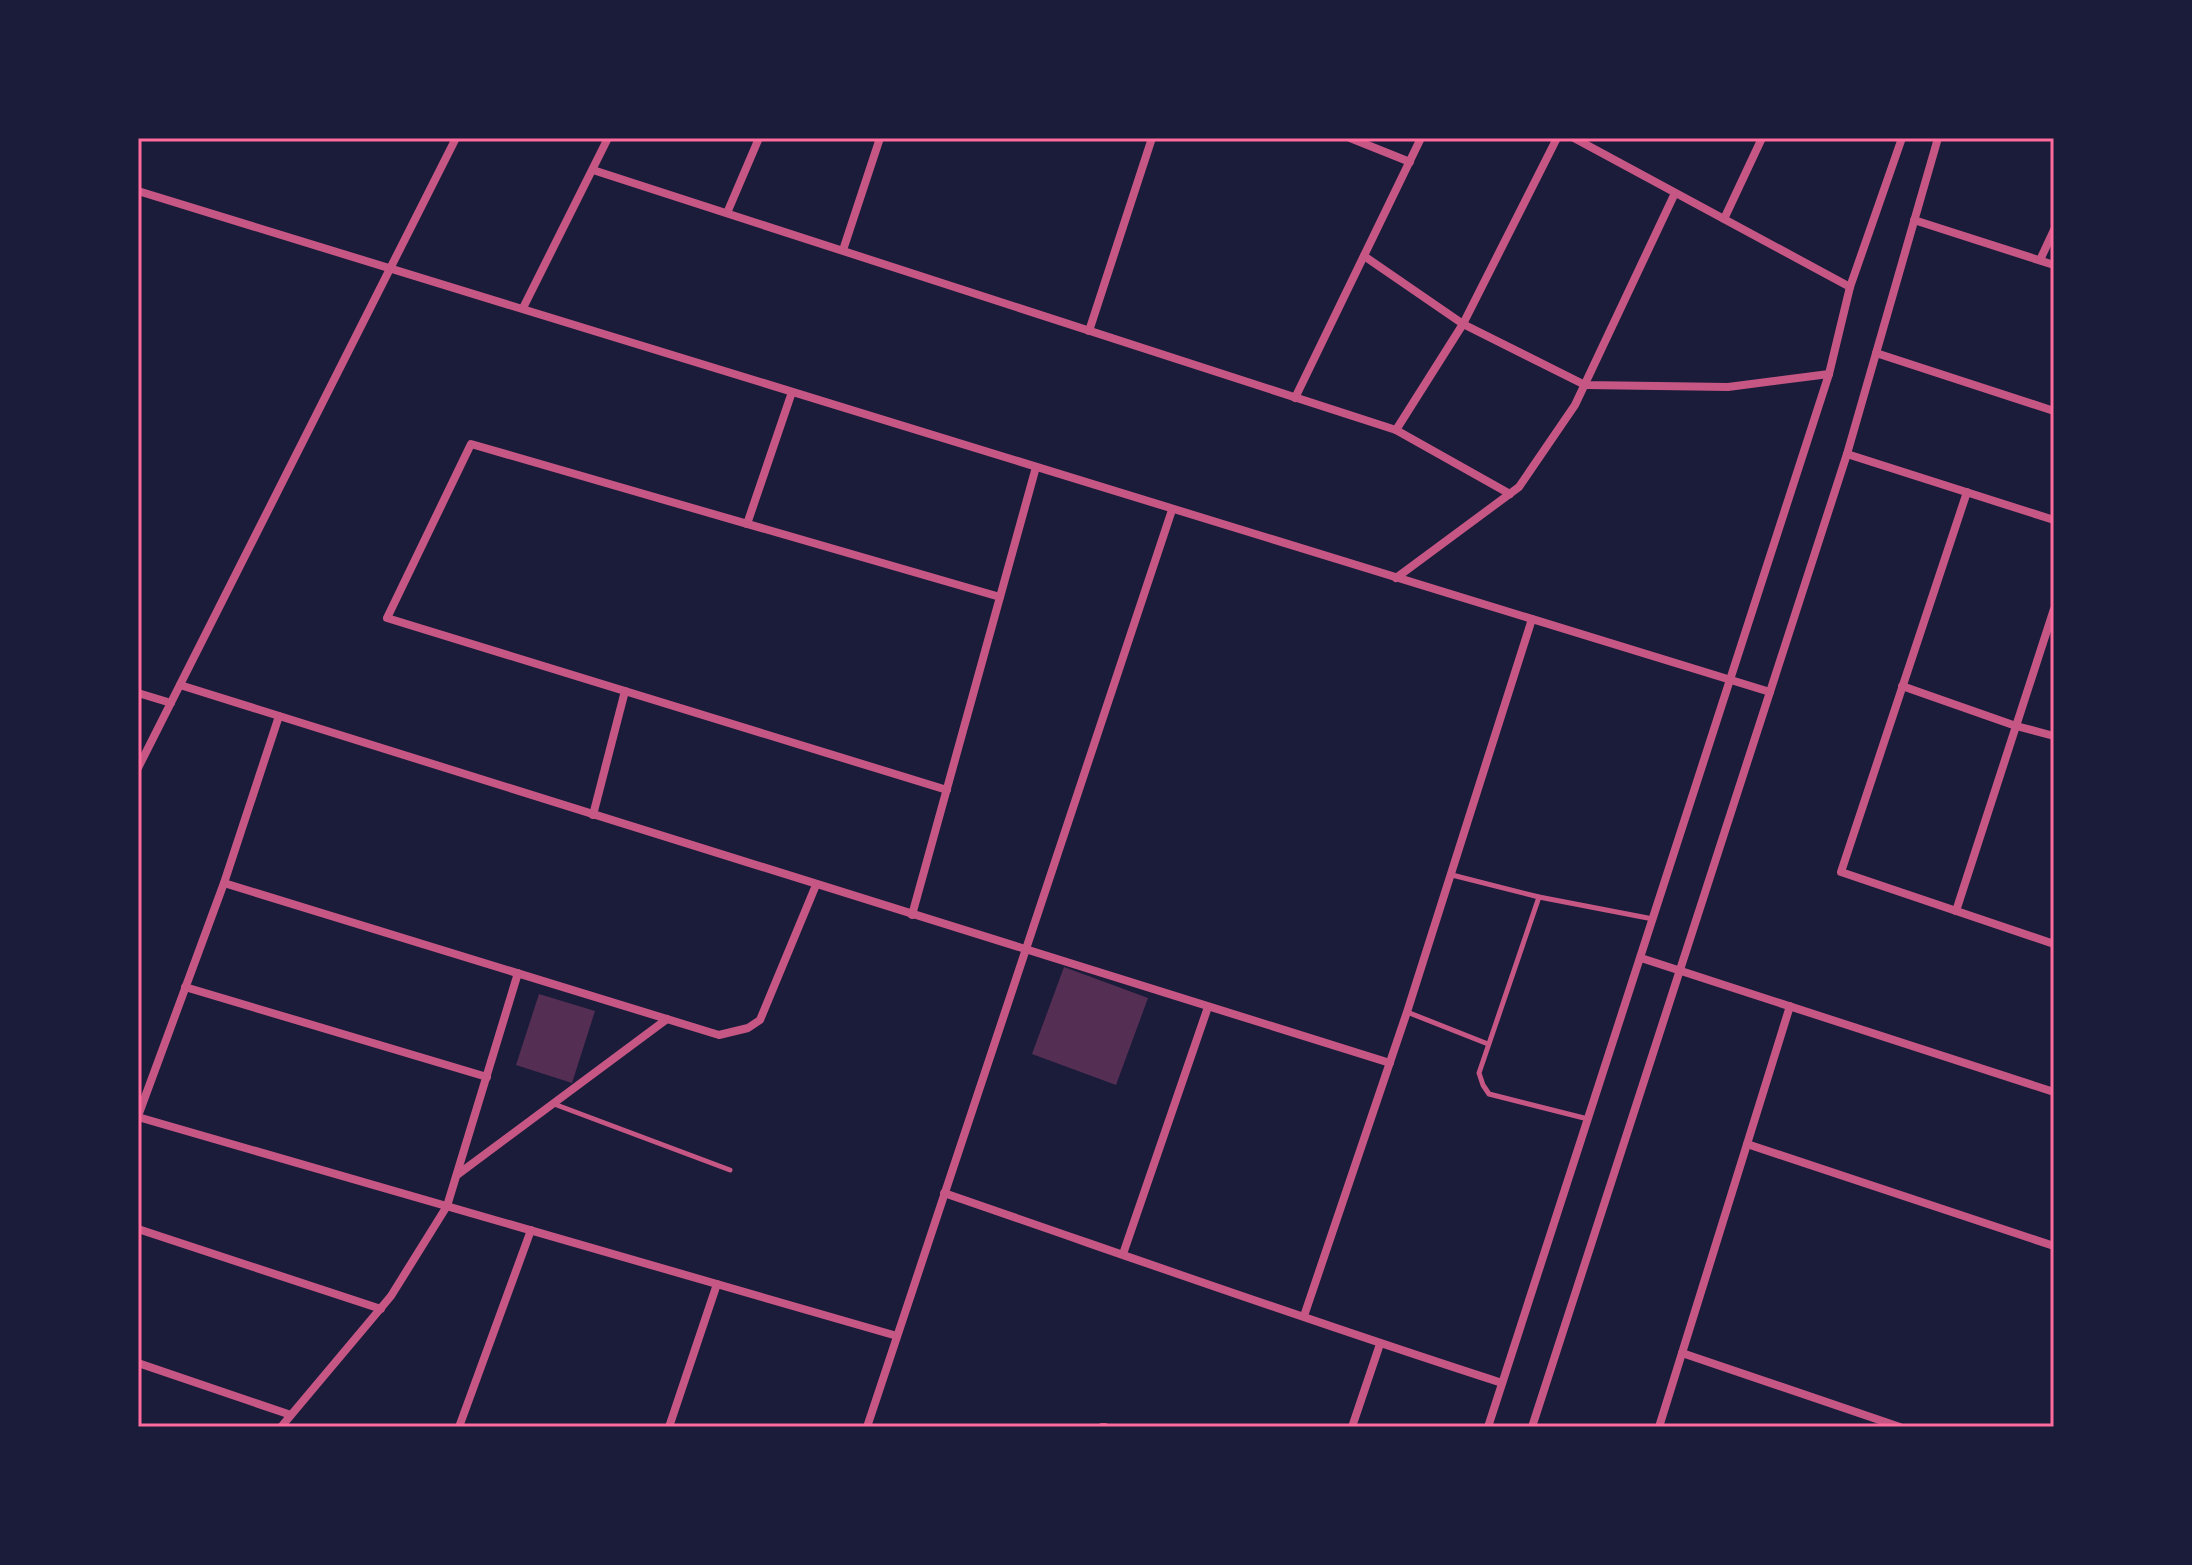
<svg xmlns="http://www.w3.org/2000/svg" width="2192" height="1565" font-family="'Titillium Web',sans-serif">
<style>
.building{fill:#542f53}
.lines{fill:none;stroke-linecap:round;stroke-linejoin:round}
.service{stroke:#c65784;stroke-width:5}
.minor{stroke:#c65784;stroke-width:8}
.neatline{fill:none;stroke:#ff6b9d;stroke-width:3}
</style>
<rect width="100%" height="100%" fill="#1b1b3a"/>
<!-- building -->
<g class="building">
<polygon points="1064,967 1148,998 1116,1085 1032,1054"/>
<polygon points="539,994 595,1011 572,1083 516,1065"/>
</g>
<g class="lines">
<!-- service -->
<g class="service">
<polyline points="1452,875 1539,897 1653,919"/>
<polyline points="1539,897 1479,1073 1483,1085 1489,1094 1588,1119"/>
<polyline points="1407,1012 1488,1044"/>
<polyline points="554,1104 730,1170"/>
</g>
<!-- minor -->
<g class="minor">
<polyline points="1350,138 1410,162"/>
<polyline points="1574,138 1850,287"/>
<polyline points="593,170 1396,430 1510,494"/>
<polyline points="138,191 1770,692"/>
<polyline points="727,213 759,138"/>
<polyline points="1724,219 1762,138"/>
<polyline points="1914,220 2054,265"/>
<polyline points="843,250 880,138"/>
<polyline points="1364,256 1463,324 1585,385 1728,387 1829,374"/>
<polyline points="2040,260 2054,230"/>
<polyline points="523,308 608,138"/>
<polyline points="1089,331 1152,138"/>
<polyline points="1876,353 2054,411"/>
<polyline points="1295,398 1421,138"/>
<polyline points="1396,430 1463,324 1557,138"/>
<polyline points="1847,454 2054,520"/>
<polyline points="1967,492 1841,872 2054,944"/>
<polyline points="747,524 792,392"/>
<polyline points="1396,578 1519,487 1575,405 1675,193"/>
<polyline points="180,685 1390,1063"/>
<polyline points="1902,686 2016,726 2054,736"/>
<polyline points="138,693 171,703"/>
<polyline points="138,768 456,138"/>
<polyline points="947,790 387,618 471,444 1000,597"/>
<polyline points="593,815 625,691"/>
<polyline points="224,883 719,1035 748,1028 760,1020 816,885"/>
<polyline points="1956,911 2054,609"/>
<polyline points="912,915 1036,467"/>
<polyline points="1641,958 2054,1092"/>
<polyline points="185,987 487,1077"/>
<polyline points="138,1116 224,883 279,716"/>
<polyline points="138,1117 897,1336"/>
<polyline points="1747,1144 2054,1246"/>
<polyline points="457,1175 667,1019"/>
<path d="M944,1193C1130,1257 1315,1323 1502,1383"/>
<polyline points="138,1229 381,1309"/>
<polyline points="1123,1254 1208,1007"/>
<polyline points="1304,1316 1407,1012 1532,619"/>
<polyline points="1682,1353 1900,1427"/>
<polyline points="138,1363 291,1415"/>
<polyline points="281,1427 391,1296 447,1206 518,973"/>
<polyline points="459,1427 531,1230"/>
<polyline points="669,1427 717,1284"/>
<polyline points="867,1427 1172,510"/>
<polyline points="1102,1427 1105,1427"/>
<polyline points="1352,1427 1380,1344"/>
<polyline points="1488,1427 1829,374 1850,287 1902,138"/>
<polyline points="1532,1427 1847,454 1938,138"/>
<polyline points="1659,1427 1790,1006"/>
</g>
</g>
<!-- border -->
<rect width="2192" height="1565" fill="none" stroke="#1b1b3a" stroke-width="280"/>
<rect x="140" y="140" width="1912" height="1285" class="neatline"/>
</svg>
